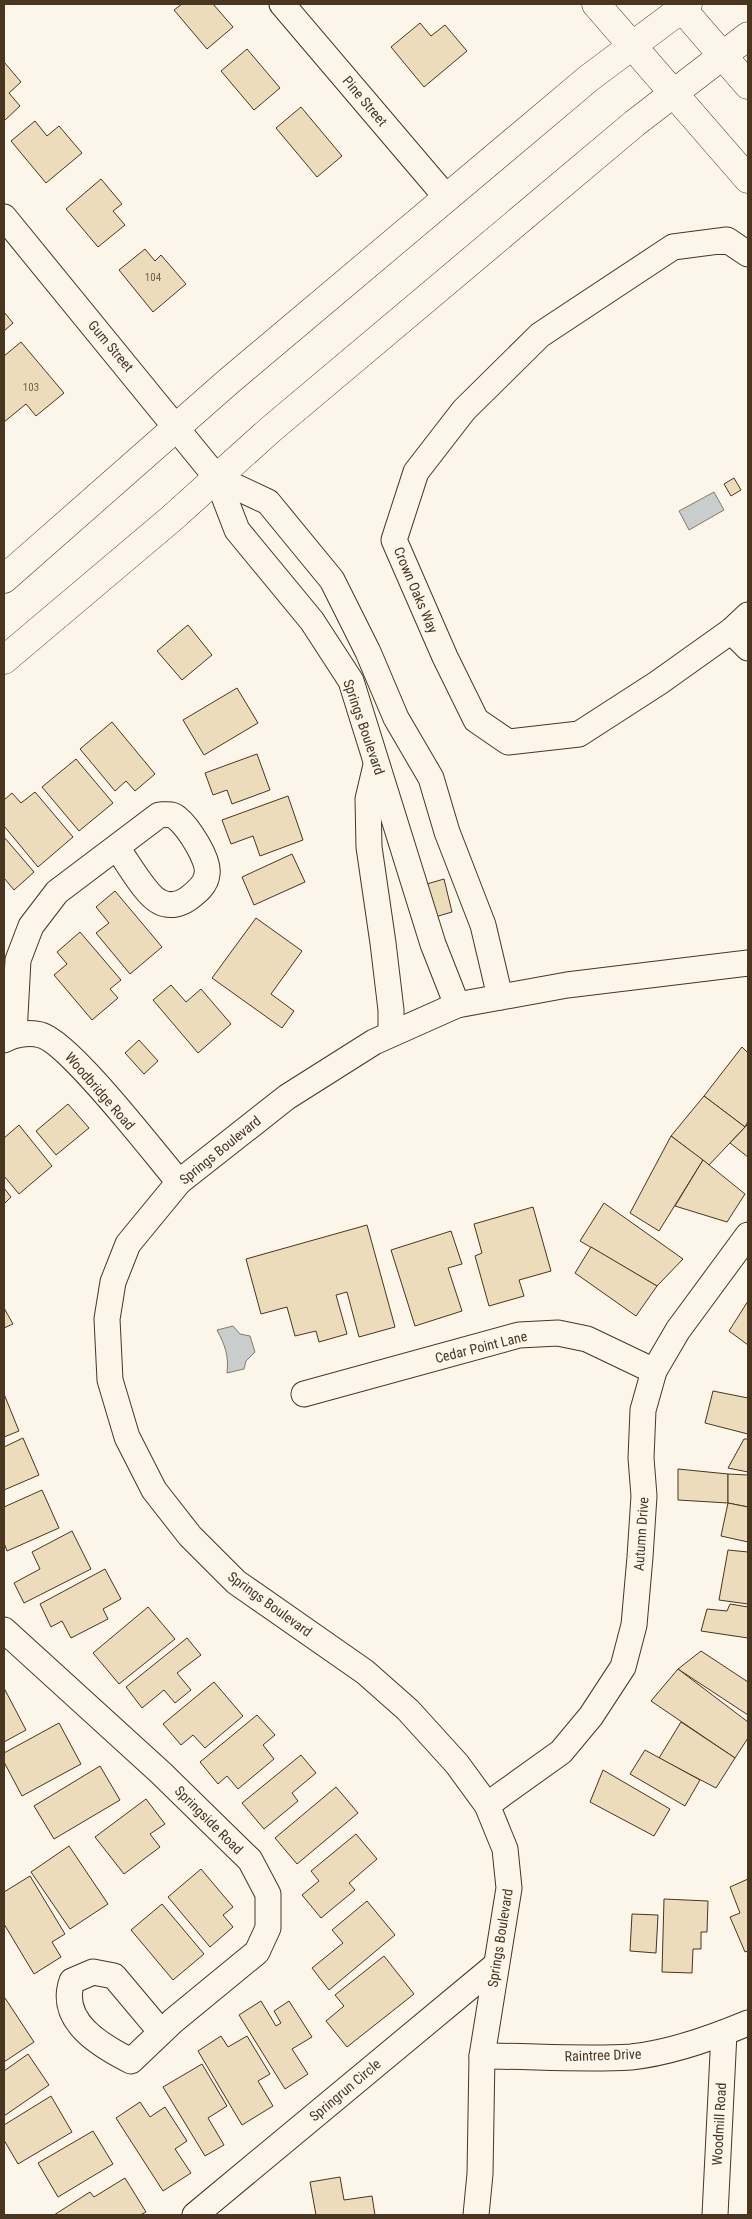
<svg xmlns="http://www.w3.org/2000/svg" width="752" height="2219" font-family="'Roboto Condensed',sans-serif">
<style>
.water{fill:#c9cecd;stroke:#887966}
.building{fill:#ecdcbc;stroke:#4a3520}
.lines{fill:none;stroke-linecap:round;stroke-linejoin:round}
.minor-casing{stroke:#4a3520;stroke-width:27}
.major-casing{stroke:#4a3520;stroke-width:29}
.minor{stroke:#fbf6e9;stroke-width:25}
.major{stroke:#fbf6e9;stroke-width:28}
.labels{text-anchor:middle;stroke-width:4;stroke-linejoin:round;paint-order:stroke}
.number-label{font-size:11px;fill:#725f47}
.street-label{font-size:14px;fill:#4a3520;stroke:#fbf6e9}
</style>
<rect width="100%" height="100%" fill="#fbf6e9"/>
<!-- water -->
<g class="water">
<polygon points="714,492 724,510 689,530 679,511"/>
<path d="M233,1326L240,1334L250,1336L255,1352L246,1361L244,1369L227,1373C229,1356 225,1345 217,1330Z"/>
</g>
<!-- building -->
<g class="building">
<polygon points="182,4 213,4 233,27 207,49 174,10"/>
<polygon points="420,23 431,36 445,25 467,51 424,87 391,47"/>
<polygon points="247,49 280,88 254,110 221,71"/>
<polygon points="4,62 21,82 9,93 20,106 4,121"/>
<polygon points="301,107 342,156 317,177 276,128"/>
<polygon points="35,121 47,136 59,126 82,153 46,183 11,141"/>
<polygon points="101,179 122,204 113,211 125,225 98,247 66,209"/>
<polygon points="145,249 155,261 161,255 186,284 153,312 119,270"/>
<polygon points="4,312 13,323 4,331"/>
<polygon points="21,342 64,393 36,416 26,404 4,422 4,356"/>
<polygon points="734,478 741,490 731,496 724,484"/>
<polygon points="188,625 212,655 182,680 157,651"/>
<polygon points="237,688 258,723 204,755 183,720"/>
<polygon points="112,722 155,774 135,791 126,781 115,791 80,749"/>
<polygon points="257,754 270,790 232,804 227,790 213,795 205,773"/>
<polygon points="76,759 113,803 79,831 42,787"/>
<polygon points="35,792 73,837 38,867 4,826 4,800 12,793 21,803"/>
<polygon points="288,796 303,840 260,856 253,836 231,844 222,820"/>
<polygon points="4,837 34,872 14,890 4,878"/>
<polygon points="292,854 305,882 254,905 242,877"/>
<polygon points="444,879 452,912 435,917 427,884"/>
<polygon points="115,891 162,947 130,974 96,933 109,923 96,907"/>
<polygon points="256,918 302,951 271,994 294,1011 282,1028 212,978"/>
<polygon points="80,932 121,980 110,989 118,998 92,1020 54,975 67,964 57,952"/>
<polygon points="171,985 186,1002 201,989 231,1024 198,1053 153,1000"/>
<polygon points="139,1040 158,1061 144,1074 125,1053"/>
<polygon points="742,1047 748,1053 748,1121 745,1127 704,1096"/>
<polygon points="704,1096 745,1127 709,1165 671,1136"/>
<polygon points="68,1104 89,1128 56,1155 36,1131"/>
<polygon points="748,1124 748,1157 730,1143"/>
<polygon points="19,1125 52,1166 19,1194 4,1176 4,1138"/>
<polygon points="671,1136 703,1160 659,1231 630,1213"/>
<polygon points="703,1160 745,1194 727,1222 675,1206"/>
<polygon points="4,1188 11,1197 4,1204"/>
<polygon points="604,1203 683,1259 657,1286 580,1241"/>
<polygon points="533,1207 551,1271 519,1280 524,1296 489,1306 475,1256 482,1253 474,1224"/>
<polygon points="367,1225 395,1327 359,1337 347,1292 336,1295 347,1334 319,1342 316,1331 295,1336 287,1307 261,1314 246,1259"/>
<polygon points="451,1231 462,1264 448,1268 462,1311 415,1326 391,1250"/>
<polygon points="591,1247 657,1286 636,1316 575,1273"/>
<polygon points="748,1301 748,1345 729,1331"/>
<polygon points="4,1308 13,1324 4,1328"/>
<polygon points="713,1391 748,1398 748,1434 705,1423"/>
<polygon points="4,1394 19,1431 4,1437"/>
<polygon points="23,1438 39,1475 4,1490 4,1447"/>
<polygon points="744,1439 748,1439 748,1472 728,1468"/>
<polygon points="678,1469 728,1474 728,1503 678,1500"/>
<polygon points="728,1474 748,1475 748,1507 728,1503"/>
<polygon points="42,1490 59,1528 7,1551 4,1543 4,1507"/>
<polygon points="728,1503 748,1507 748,1542 721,1536"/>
<polygon points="72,1531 91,1569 24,1603 14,1583 40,1569 32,1552"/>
<polygon points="728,1550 748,1552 748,1604 719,1600"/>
<polygon points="105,1569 121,1599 103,1609 108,1619 71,1638 62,1621 51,1627 40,1604"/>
<polygon points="730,1604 748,1607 748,1638 701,1631 707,1609 727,1611"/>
<polygon points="148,1607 175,1639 119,1684 93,1653"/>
<polygon points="187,1638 201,1655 177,1673 191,1690 175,1703 164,1690 142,1708 126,1687"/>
<polygon points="701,1651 748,1682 748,1715 678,1669"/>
<polygon points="678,1669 748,1722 748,1738 735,1758 651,1701"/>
<polygon points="214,1682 243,1716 205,1748 193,1735 181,1745 163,1724"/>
<polygon points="4,1688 26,1730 4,1742"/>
<polygon points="257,1715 275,1735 263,1745 274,1759 238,1789 227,1776 218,1784 200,1762"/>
<polygon points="681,1722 735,1758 716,1788 659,1758"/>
<polygon points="59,1723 81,1764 22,1796 4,1762 4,1753"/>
<polygon points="645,1750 700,1780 685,1806 630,1774"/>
<polygon points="301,1755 316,1773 292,1793 298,1801 264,1829 242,1803"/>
<polygon points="100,1766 120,1800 54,1839 34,1806"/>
<polygon points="603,1770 670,1809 654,1836 590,1802"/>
<polygon points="336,1787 358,1813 297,1864 275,1838"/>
<polygon points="146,1799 165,1824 150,1834 160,1847 124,1874 95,1837"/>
<polygon points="356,1834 377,1859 349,1883 355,1890 321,1918 302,1895 319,1881 311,1871"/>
<polygon points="69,1846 108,1904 70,1929 31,1872"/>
<polygon points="201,1869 233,1907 223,1915 233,1927 210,1947 168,1897"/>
<polygon points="30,1876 65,1934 52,1942 61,1957 34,1974 4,1924 4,1892"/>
<polygon points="748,1879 748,1951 745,1952 730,1917 740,1913 730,1887"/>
<polygon points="664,1899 708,1901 707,1932 701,1932 701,1949 693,1949 692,1973 662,1972"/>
<polygon points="367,1901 395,1935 329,1990 312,1968 343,1943 332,1930"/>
<polygon points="162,1904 204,1954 173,1980 131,1930"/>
<polygon points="632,1914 658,1915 656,1953 630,1951"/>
<polygon points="384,1956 414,1994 347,2047 326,2021 344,2006 335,1995"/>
<polygon points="5,1998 34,2042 4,2062 4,1999"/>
<polygon points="261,2001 276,2026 281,2023 274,2011 289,2001 312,2037 292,2049 308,2074 285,2089 239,2015"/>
<polygon points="221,2036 228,2047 247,2036 270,2074 258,2081 273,2106 242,2125 198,2051"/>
<polygon points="28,2054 49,2085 4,2116 4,2071"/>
<polygon points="202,2064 227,2106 208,2118 224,2145 205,2156 163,2087"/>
<polygon points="51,2096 72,2132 18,2164 4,2140 4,2125"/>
<polygon points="140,2102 150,2117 165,2107 187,2141 175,2149 191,2173 163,2191 116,2118"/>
<polygon points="93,2131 113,2164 58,2197 38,2163"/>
<polygon points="340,2177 344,2200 372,2196 375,2215 316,2215 310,2182"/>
<polygon points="125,2178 146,2212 140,2215 54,2215 90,2192 94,2197"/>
</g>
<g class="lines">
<!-- minor casing -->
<g class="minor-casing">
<g id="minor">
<polyline points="282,4 447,198"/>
<polyline points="4,217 217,478 237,530 312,621 351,681 433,944 457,1005"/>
<polyline points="748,254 727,240 673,247 540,335 464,410 416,472 394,540 445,657 476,720 508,742 579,734 658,683 731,631 748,615"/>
<polyline points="217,478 268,502 332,580 368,652 396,718 431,778 447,832 483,925 500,997"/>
<polyline points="731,631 748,648"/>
<polyline points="376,765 368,799 369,847 383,943 391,1010 391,1034"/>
<path d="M14,1034L18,960L31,926L57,892L159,815C165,815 172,813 177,818C188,827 210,860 207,874C206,885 197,892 189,898C181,904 170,907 160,902C146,896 127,861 117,848"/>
<path d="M4,1040C14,1034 29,1032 41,1035C70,1043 155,1154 179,1182"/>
<polyline points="304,1394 519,1335 558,1333 587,1339 654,1371"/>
<path d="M4,1630L161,1773L250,1860L268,1894V1928L257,1952L173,2021L131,2061C101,2046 58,2021 72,1981L93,1972L114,1976L161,2032"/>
<polyline points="487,1805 561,1752 591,1716 623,1667 634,1625 640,1557 644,1496 641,1458 643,1410 654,1371 678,1330 748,1235"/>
<path d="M482,2056C531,2056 583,2060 631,2057C671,2053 712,2038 748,2023"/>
<polyline points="195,2215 496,1965"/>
<polyline points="476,2215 480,2174 482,2056 509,1888 505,1849 487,1805 457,1764 408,1710 365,1672 236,1582 190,1536 154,1490 127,1437 110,1380 107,1319 113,1282 128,1244 179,1182 287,1097 374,1042 457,1005 567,985 748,963"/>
<polyline points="715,2215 724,2033"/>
</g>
</g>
<!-- major casing -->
<g class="major-casing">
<g id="major">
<polyline points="596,4 748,179"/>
<polyline points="678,4 748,85"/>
<polyline points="4,579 229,381 589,78 688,4"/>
<polyline points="4,660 171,519 270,430 635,123 748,36"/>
</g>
</g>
<!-- minor -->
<use href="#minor" class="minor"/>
<!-- major -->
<use href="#major" class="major"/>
</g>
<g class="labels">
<!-- number labels -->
<g class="number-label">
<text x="153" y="281">104</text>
<text x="31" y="391">103</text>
</g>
<!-- street labels -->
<g class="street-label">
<text transform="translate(365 101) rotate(50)" y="5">Pine Street</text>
<text transform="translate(111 346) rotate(50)" y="5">Gum Street</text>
<text transform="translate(416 590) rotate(67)" y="5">Crown Oaks Way</text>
<text transform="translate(364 727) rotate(71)" y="5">Springs Boulevard</text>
<text transform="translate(100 1091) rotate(49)" y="5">Woodbridge Road</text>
<text transform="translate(220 1150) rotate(-39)" y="5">Springs Boulevard</text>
<text transform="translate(481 1347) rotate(-14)" y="5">Cedar Point Lane</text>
<text transform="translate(641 1534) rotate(-86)" y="5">Autumn Drive</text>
<text transform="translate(270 1604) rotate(36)" y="5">Springs Boulevard</text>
<text transform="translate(209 1820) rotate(45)" y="5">Springside Road</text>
<text transform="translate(500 1938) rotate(-81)" y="5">Springs Boulevard</text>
<text transform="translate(603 2055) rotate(-2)" y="5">Raintree Drive</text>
<text transform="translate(345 2090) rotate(-40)" y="5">Springrun Circle</text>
<text transform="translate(719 2124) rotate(-87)" y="5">Woodmill Road</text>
</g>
</g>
<!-- border -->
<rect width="752" height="2219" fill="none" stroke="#4a3520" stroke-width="10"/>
</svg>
